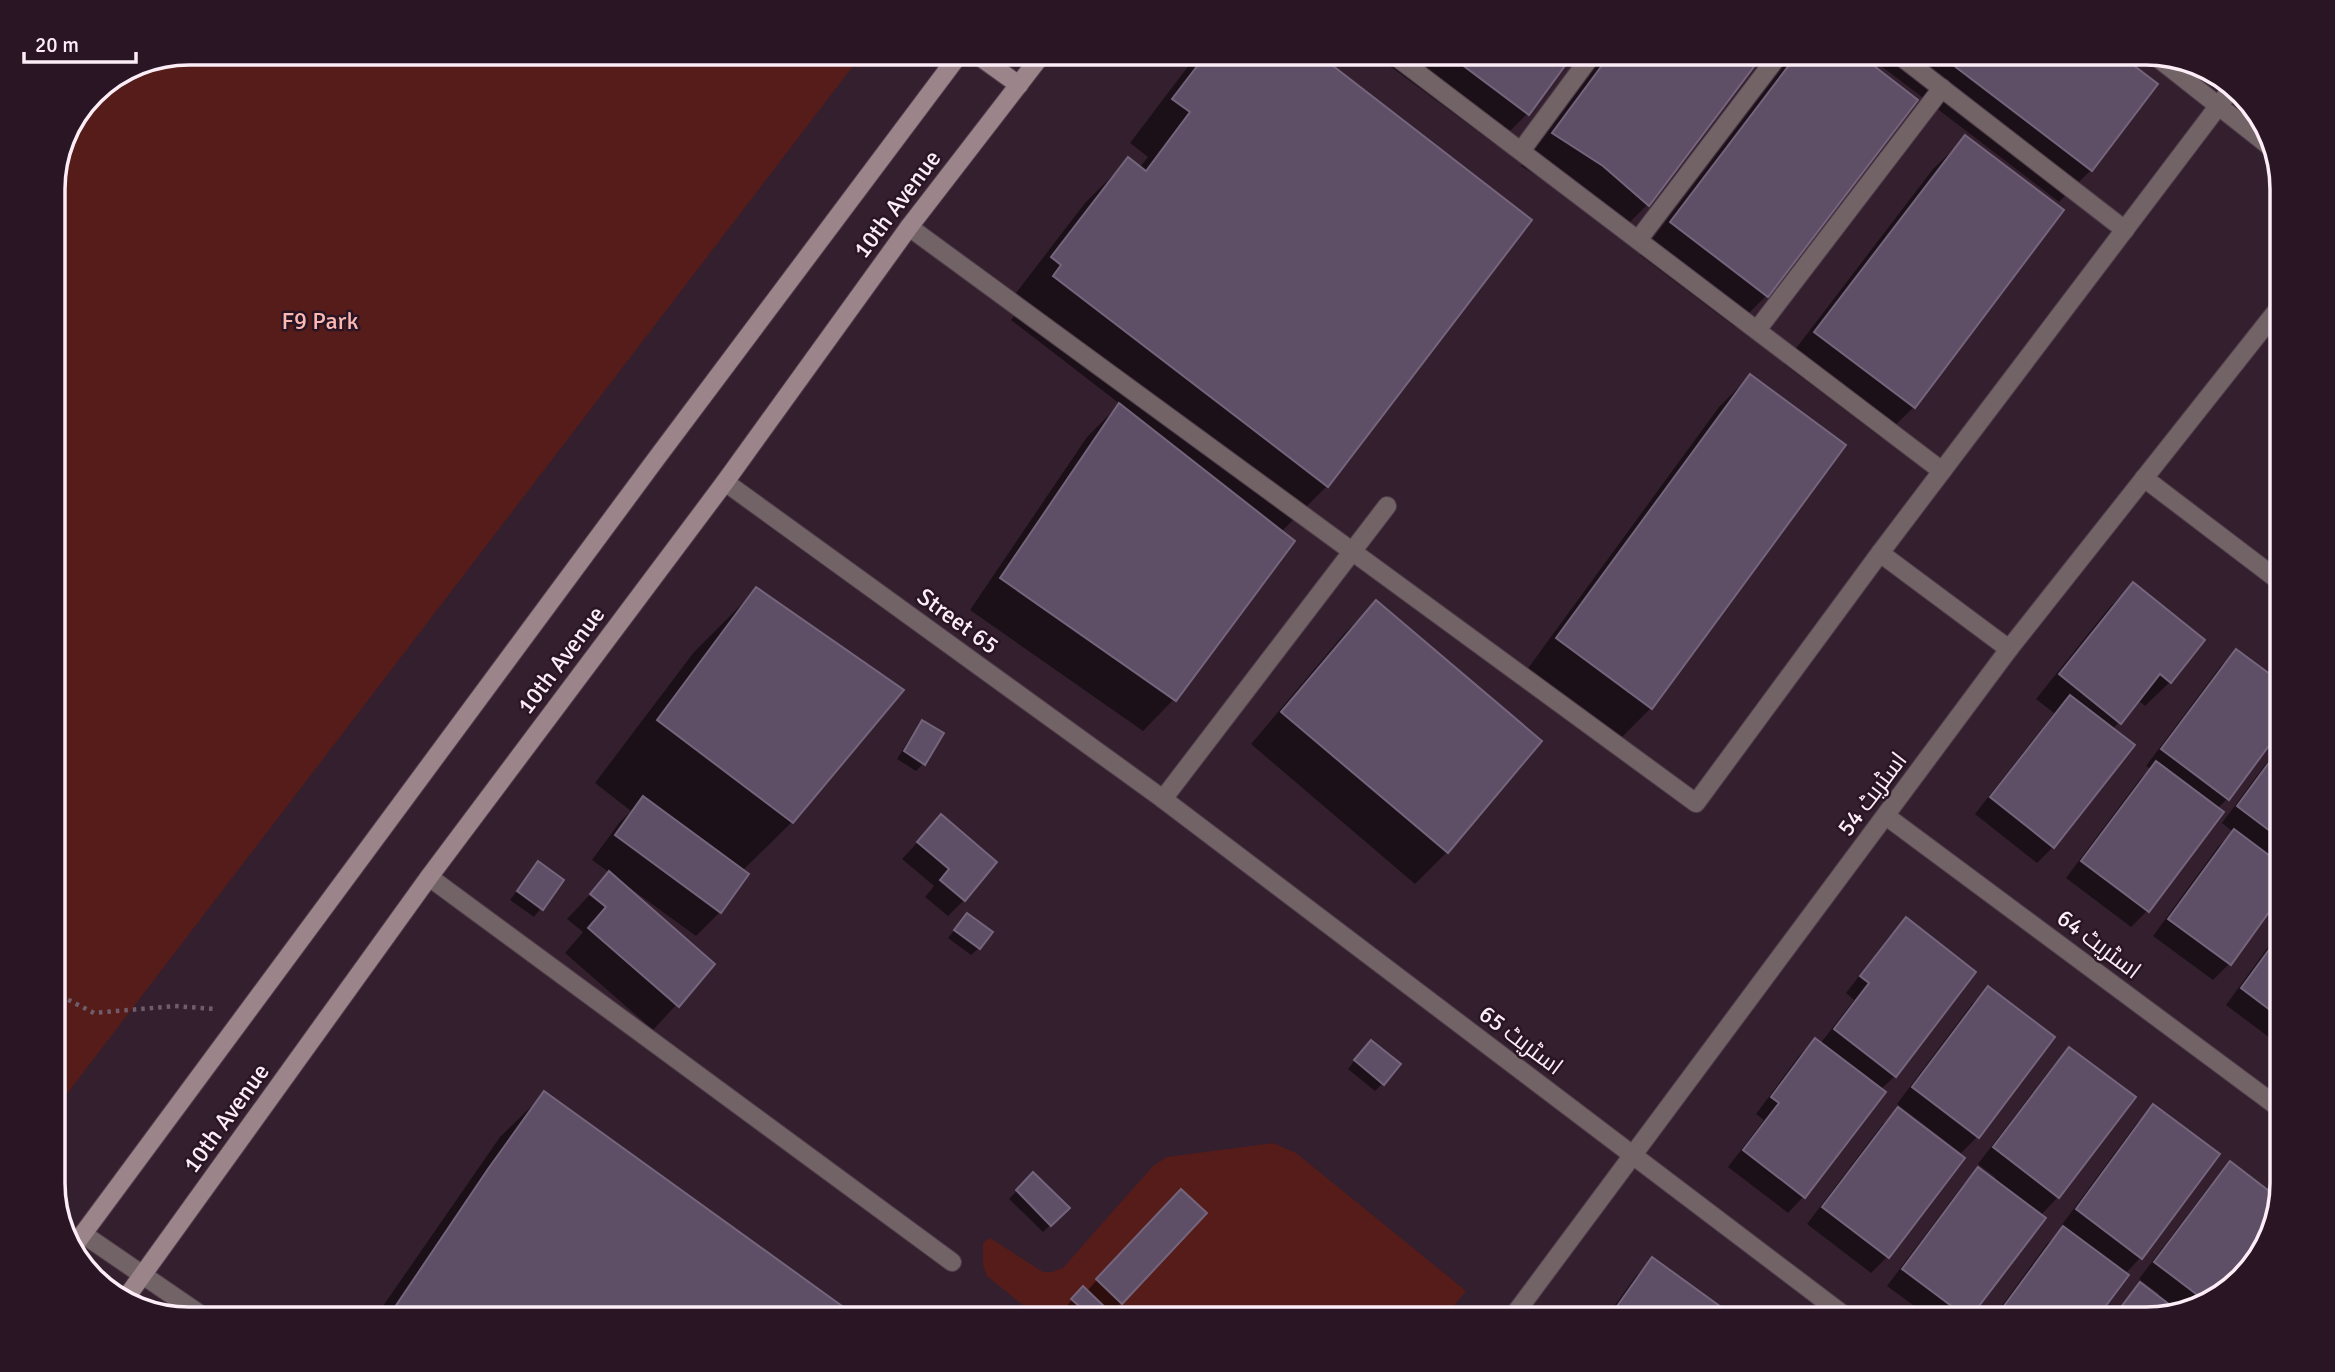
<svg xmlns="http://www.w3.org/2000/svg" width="2335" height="1372" font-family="Signika,Cairo,sans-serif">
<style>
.green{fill:#551c1a}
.shadow{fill:#0007}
.building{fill:#5e4f67;stroke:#74647c;stroke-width:2}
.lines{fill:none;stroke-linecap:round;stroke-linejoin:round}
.service-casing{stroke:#503c4a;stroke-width:20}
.minor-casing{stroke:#503c4a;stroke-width:20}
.secondary-casing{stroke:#503c4a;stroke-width:20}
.path{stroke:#705d6b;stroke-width:4.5;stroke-dasharray:3.5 5;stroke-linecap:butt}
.service{stroke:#716366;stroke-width:18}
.minor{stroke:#716366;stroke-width:18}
.secondary{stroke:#9b848a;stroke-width:18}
.labels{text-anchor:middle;stroke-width:5;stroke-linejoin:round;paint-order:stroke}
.street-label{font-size:24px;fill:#fcedf7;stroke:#2a1525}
.park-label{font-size:24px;fill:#fdb8b2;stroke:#2a1525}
.rim{fill:none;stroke:#fcedf7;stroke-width:3.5}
</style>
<rect width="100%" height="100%" fill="#341f2e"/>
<!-- green -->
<g class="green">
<polygon points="189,53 863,53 53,1112 53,180 66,129 93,92 137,63"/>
<polygon points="1273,1143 1296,1153 1466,1291 1443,1319 1040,1319 987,1276 983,1265 983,1243 990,1238 1043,1272 1052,1272 1063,1268 1153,1166 1167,1157"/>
</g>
<!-- shadow -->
<g class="shadow">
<polygon points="1199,52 1312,52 1327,486 1281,532 1174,699 1143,731 970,610 1087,437 1120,404 1011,320 1019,309 1009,302 1085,203 1128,160 1139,168 1148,157 1130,143"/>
<polygon points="1371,52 1573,52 1527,114 1496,145"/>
<polygon points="1606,52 1763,52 1647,205 1616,236 1572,197 1521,166"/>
<polygon points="1794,52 1853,52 1767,295 1735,327 1640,255"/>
<polygon points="1863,52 2113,52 2155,85 2091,170 2059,202"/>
<polygon points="1965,138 1914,407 1882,438 1784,364 1933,169"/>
<polygon points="1750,376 1843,445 1651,708 1619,740 1526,671 1719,407"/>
<polygon points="2133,584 2202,640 2170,682 2145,706 2138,700 2112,730 2053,847 2037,863 1975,814 2054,713 2036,699 2109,608"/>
<polygon points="757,589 792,822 742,871 720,912 696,936 627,886 625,888 713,965 653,1030 565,953 583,932 567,919 610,873 592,860 619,823 631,811 595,783 694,652"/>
<polygon points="1376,602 1540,742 1447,852 1415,884 1251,744 1344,634"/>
<polygon points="2236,651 2282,685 2282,725 2228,798 2217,809 2221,813 2147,911 2131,927 2066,878 2140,779 2151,769 2146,766 2220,667"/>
<polygon points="923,722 923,764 916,771 897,759 915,730"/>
<polygon points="2282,742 2282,892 2229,964 2213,980 2153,936 2218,847 2233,832 2222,823"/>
<polygon points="941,817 964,900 948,916 925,897 934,886 902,859"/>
<polygon points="538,863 562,880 534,917 510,900"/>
<polygon points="1906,919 1895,1076 1880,1090 1804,1196 1788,1213 1728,1167 1764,1120 1756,1114 1799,1056 1815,1040 1820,1044 1854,1000 1846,993 1890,936"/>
<polygon points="960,923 979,948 971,955 948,938"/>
<polygon points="2282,928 2282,1047 2226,1005"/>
<polygon points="1989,988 1978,1136 1961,1153 1897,1104 1972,1004"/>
<polygon points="2069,1049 2058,1197 2040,1216 2043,1218 1966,1319 1932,1319 1887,1286 1962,1186 1979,1170 1994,1181 1996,1178 1978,1164 2053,1066"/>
<polygon points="1363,1050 1383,1083 1375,1091 1348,1069"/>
<polygon points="544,1094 857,1319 374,1319 500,1137"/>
<polygon points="2154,1107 2141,1257 2125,1274 2127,1275 2094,1319 1992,1319 2047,1244 2064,1228 2061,1226 2137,1123"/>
<polygon points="1898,1109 1962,1158 1887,1257 1871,1273 1807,1224 1882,1125"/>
<polygon points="2231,1164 2278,1200 2264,1252 2214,1301 2146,1319 2110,1319 2140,1285 2157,1297 2159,1294 2139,1279 2214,1180"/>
<polygon points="1033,1174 1067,1208 1043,1232 1009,1199"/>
<polygon points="1164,1207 1121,1303 1106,1319 1078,1319 1065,1308 1075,1296 1086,1292"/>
<polygon points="1653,1260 1719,1307 1710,1319 1605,1319 1636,1276"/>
</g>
<!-- building -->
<g class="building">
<polygon points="1208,52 1315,52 1532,220 1328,487 1053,276 1061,265 1051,257 1128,157 1146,171 1190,112 1172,99"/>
<polygon points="1445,52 1575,52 1529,115"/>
<polygon points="1612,52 1765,52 1649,206 1603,166 1552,133"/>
<polygon points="1799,52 1856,52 1918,100 1768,297 1670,222"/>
<polygon points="1936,52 2116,52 2158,84 2092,171"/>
<polygon points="1965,135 2064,210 1915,408 1814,332"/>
<polygon points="1750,374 1846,445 1652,709 1556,638"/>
<polygon points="1119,403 1295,541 1176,701 1000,578"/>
<polygon points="2133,582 2205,640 2171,683 2160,674 2121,724 2059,674"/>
<polygon points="756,587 904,690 793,823 657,720"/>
<polygon points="1376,600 1542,741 1448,853 1281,712"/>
<polygon points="2236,649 2282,683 2282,728 2229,800 2161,749"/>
<polygon points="2070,695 2135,745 2054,848 1990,797"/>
<polygon points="922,720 944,733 925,765 904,751"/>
<polygon points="2282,745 2282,840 2237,806"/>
<polygon points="2156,761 2224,812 2149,912 2081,861"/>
<polygon points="643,796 749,874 721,913 615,835"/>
<polygon points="941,814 997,862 965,901 940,880 949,869 917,842"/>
<polygon points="2234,829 2282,865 2282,894 2231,965 2168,919"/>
<polygon points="538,861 564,880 543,910 517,891"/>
<polygon points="609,871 715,964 679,1007 588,928 606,907 590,894"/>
<polygon points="967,913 993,932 980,949 954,930"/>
<polygon points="1906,917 1976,972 1896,1077 1834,1029 1869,983 1860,976"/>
<polygon points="2282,932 2282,1019 2241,988"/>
<polygon points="1988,986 2055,1037 1979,1138 1912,1087"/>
<polygon points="1815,1038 1886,1092 1805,1198 1743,1150 1779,1103 1771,1097"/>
<polygon points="1371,1040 1401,1064 1384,1085 1354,1060"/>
<polygon points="2069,1047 2136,1097 2059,1198 1993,1147"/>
<polygon points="544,1091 860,1319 415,1319 395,1307 488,1169"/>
<polygon points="2153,1104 2220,1154 2142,1259 2076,1209"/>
<polygon points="1898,1107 1965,1158 1889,1258 1822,1207"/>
<polygon points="2230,1161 2278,1198 2264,1252 2214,1301 2208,1303 2154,1262"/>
<polygon points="1978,1167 2046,1218 1969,1319 1902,1269"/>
<polygon points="1033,1172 1070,1208 1051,1226 1016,1190"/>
<polygon points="1181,1189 1207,1213 1122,1304 1096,1279"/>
<polygon points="2063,1226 2129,1275 2096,1319 2022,1319 2004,1306"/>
<polygon points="1652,1257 1721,1307 1712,1319 1608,1319"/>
<polygon points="2140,1282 2178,1311 2146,1319 2112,1319"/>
<polygon points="1083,1286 1113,1315 1108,1319 1094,1319 1071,1299"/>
</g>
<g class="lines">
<!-- service casing -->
<g class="service-casing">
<g id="service">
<polyline points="1390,52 1942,471"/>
<polyline points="1895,52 2125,230"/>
<polyline points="2154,55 2273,149"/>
<polyline points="1521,151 1594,52"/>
<polyline points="909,227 1696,803 1880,553 2232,88"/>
<polyline points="1638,240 1781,52"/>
<polyline points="1757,330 1942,88"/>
<polyline points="1880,553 2009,649"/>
<polyline points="1163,799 1387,506"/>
</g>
</g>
<!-- minor casing -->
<g class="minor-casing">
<g id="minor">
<polyline points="2144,478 2282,583"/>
<polyline points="725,482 1163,799 1849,1319"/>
<polyline points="1886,816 2282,1110"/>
<polyline points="429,877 952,1262"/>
<polyline points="83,1234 207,1319"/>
<polyline points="1511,1319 2009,649 2282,304"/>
</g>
</g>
<!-- secondary casing -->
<g class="secondary-casing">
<g id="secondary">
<polyline points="973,52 1019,85"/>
<polyline points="71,1250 656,459 961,52"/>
<polyline points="123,1302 429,877 725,482 909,227 1044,52"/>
</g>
</g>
<!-- path -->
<polyline class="path" points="53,992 94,1013 175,1006 215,1009"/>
<!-- service -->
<use href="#service" class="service"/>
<!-- minor -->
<use href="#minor" class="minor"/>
<!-- secondary -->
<use href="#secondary" class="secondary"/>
</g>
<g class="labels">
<!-- street labels -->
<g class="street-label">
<text transform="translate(897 204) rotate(-53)" y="8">10th Avenue</text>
<text transform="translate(958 621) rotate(36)" y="8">Street 65</text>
<text transform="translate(561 660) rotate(-53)" y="8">10th Avenue</text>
<text transform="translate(1872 794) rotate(-53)" y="8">اسٹریٹ 54</text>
<text transform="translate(2099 944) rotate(37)" y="8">اسٹریٹ 64</text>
<text transform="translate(1521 1040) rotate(37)" y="8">اسٹریٹ 65</text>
<text transform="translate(226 1118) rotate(-54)" y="8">10th Avenue</text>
</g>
<!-- park labels -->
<g class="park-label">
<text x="320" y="329">F9 Park</text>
</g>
</g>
<!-- crop -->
<path d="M0 0H2335V1372H0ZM189 65H2146A124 124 0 0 1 2270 189V1183A124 124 0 0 1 2146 1307H189A124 124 0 0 1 65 1183V189A124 124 0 0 1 189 65Z" fill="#2a1525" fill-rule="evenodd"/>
<path class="rim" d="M189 65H2146A124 124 0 0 1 2270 189V1183A124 124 0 0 1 2146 1307H189A124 124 0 0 1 65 1183V189A124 124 0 0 1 189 65Z"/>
<!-- scale -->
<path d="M24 52v10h112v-10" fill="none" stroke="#fcedf7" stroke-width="3.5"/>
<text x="35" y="52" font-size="21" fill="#fcedf7" stroke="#2a1525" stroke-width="5" paint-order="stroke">20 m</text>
</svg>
